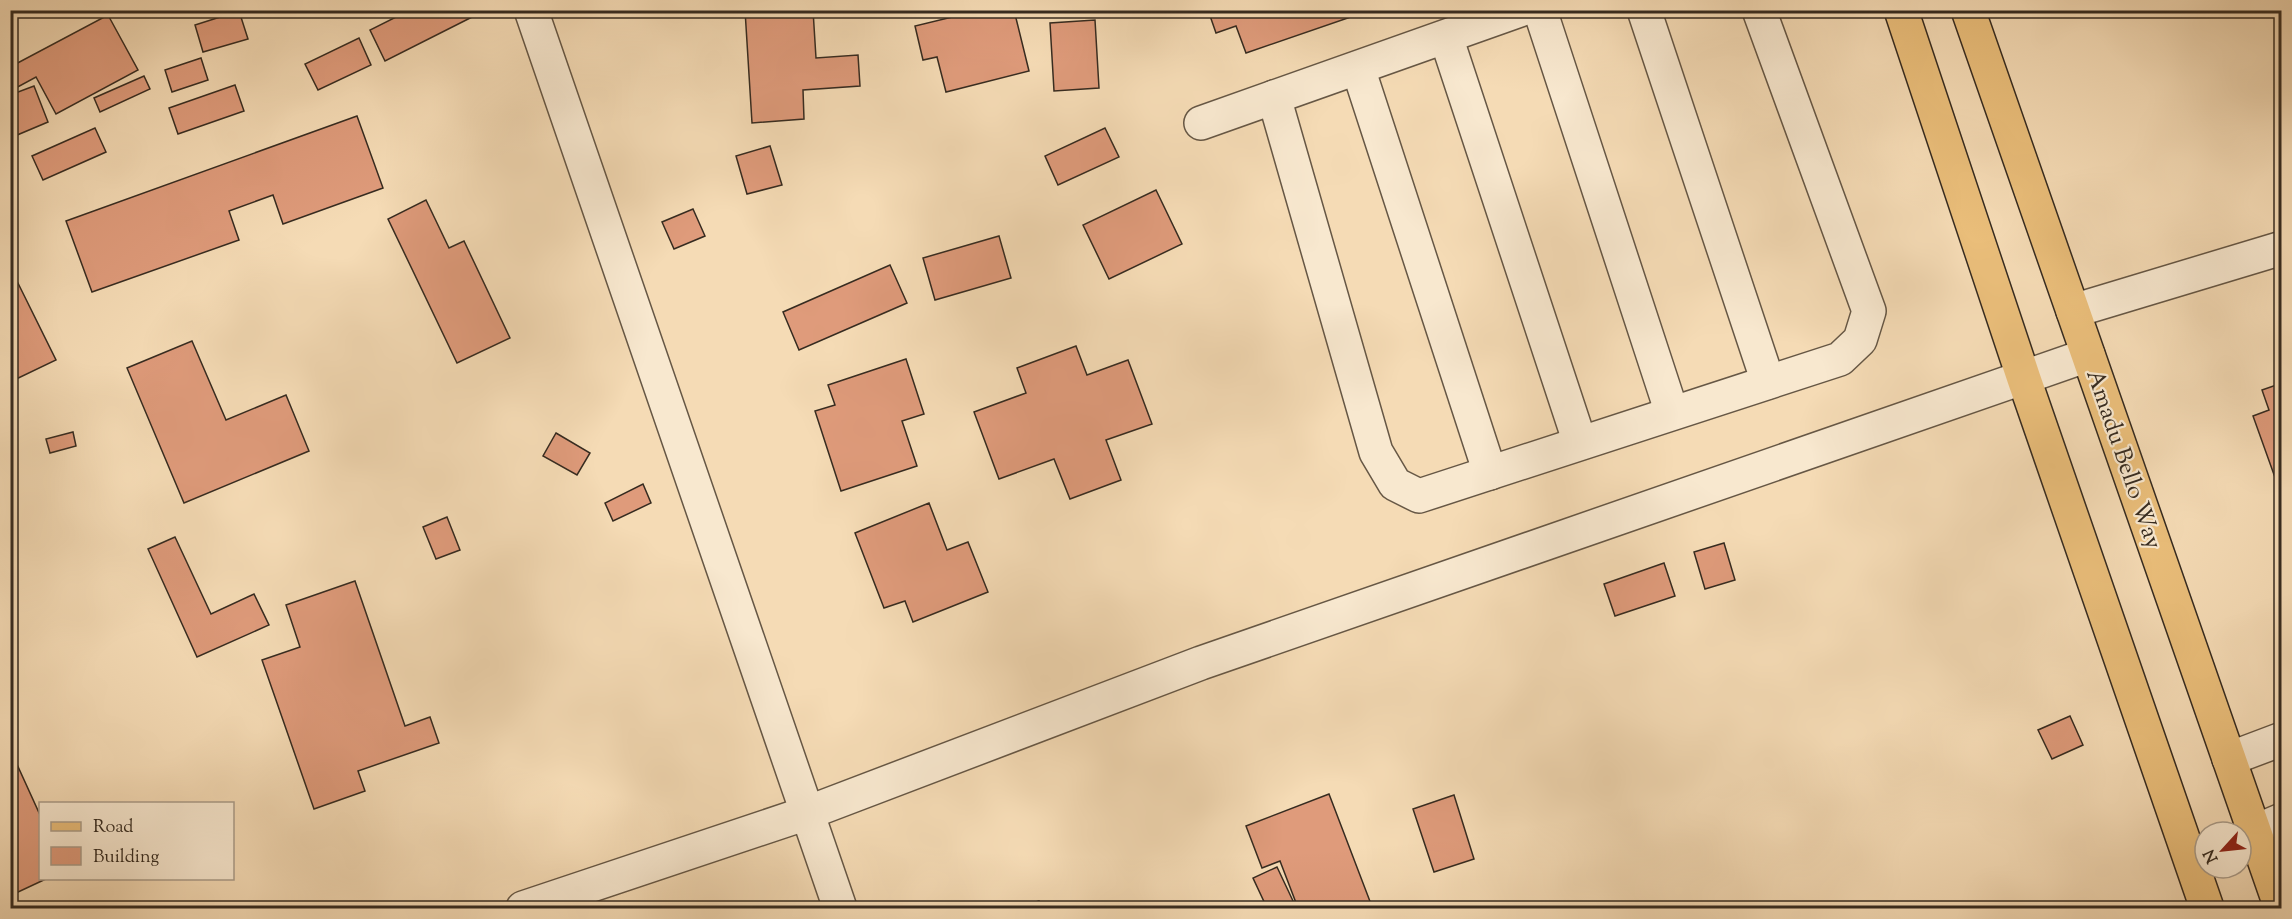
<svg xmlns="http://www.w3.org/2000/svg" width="2292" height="919" font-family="'Sorts Mill Goudy',serif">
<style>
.building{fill:#df9b7b;stroke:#362b20;stroke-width:1.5}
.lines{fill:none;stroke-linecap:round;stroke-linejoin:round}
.minor-casing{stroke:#665745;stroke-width:36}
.major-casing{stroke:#362b20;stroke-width:36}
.minor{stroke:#f8e8cf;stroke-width:33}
.major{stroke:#eabe7a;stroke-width:33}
.labels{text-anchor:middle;stroke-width:4.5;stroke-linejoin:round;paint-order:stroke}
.street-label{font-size:24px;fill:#362b20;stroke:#f8e8cf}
</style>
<rect width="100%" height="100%" fill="#f5dbb5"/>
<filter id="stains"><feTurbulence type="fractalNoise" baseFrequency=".00333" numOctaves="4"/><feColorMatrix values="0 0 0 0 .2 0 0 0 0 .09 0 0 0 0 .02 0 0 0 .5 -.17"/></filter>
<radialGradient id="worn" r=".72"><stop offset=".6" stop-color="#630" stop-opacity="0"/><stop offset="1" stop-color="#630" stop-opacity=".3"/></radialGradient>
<!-- building -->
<g class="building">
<polygon points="410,10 486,10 385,61 370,30"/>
<polygon points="745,10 813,10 816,58 858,55 860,86 803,90 804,119 752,123"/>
<polygon points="981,10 1014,10 1029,71 946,92 937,57 923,60 915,26"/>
<polygon points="1208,10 1371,10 1246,53 1236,26 1216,33"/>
<polygon points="239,11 248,39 203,52 195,25"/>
<polygon points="108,15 138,70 56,114 36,77 14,89 10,83 10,67"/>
<polygon points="1095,20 1099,88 1054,91 1050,23"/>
<polygon points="359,38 371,65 318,90 305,64"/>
<polygon points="201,58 208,80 172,92 165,70"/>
<polygon points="144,76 150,89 100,112 94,98"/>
<polygon points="235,85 244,111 178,134 169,108"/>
<polygon points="34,86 48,122 10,138 10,95"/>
<polygon points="357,116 383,188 283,224 273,195 229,211 239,240 92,292 66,221"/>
<polygon points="95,128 106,152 43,180 32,156"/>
<polygon points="1105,128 1119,157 1058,185 1045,156"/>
<polygon points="770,146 782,185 747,194 736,156"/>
<polygon points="1156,190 1182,244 1109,279 1083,225"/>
<polygon points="426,200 449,248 464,241 510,338 457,363 388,219"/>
<polygon points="693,209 705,236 674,249 662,222"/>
<polygon points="999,236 1011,278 935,300 923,258"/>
<polygon points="890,265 907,303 799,350 783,312"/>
<polygon points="10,267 56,360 10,382"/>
<polygon points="192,341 226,420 286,395 309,451 184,503 127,368"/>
<polygon points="1076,346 1087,375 1128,360 1152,424 1106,440 1121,480 1070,499 1054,459 999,479 974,412 1026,393 1017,368"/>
<polygon points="906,359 924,414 902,421 917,466 841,491 815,411 835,405 828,385"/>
<polygon points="2282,383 2282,497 2253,416 2269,410 2262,390"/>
<polygon points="73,432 76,446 50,453 46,439"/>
<polygon points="556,433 590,453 577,475 543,456"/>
<polygon points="643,484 651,503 613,521 605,503"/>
<polygon points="929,503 947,550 968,542 988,592 913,622 905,601 884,608 855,533"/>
<polygon points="447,517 460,550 436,559 423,527"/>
<polygon points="175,537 211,614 254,594 269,625 197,657 148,549"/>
<polygon points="1724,543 1735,580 1705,589 1694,552"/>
<polygon points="1664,563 1675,596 1615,616 1604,584"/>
<polygon points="355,581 405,726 430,717 439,743 358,771 365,791 314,809 262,660 300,647 286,605"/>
<polygon points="2070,716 2083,745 2052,759 2038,730"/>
<polygon points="10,749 40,815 40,878 48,878 16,893 10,881"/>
<polygon points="1329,794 1371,904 1359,908 1298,908 1280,861 1262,868 1246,826"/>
<polygon points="1454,795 1474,859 1434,872 1413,809"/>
<polygon points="1277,867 1294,903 1282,908 1267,908 1253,878"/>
<polygon points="1039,901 1042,908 1016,908"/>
</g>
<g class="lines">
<!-- minor casing -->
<g class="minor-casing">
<g id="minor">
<polyline points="531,10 840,908"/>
<polyline points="1540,10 1672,413"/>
<polyline points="1644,10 1768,382"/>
<polyline points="1446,37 1580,443"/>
<polyline points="1358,68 1490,473"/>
<polyline points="1274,97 1376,452 1395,484 1419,496 1840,359 1860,340 1869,311 1759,10"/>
<polyline points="1201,123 1520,10"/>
<polyline points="2073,311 2282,248"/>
<polyline points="2229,759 2282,739"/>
<polyline points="2254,832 2282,820"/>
<polyline points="523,908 807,813 1201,663 2088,355"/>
</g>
</g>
<!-- major casing -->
<g class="major-casing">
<g id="major">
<polyline points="1901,10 2024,379 2207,908"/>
<polyline points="1968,10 2281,908"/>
</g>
</g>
<!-- minor -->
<use href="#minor" class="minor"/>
<!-- major -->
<use href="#major" class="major"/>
</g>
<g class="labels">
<!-- street labels -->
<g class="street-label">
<text transform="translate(2125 459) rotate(71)" y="8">Amadu Bello Way</text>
</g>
</g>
<!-- margin -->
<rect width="2292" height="919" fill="none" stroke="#f5dbb5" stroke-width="36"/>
<rect x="12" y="12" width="2268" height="895" fill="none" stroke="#362b20" stroke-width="3"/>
<rect x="18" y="18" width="2256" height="883" fill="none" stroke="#362b20" stroke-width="1.5"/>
<!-- legend -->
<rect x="39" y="802" width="195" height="78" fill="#f8e8cf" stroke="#aa9c89" stroke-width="1.5"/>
<rect x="51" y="822" width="30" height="9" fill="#eabe7a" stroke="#aa9c89" stroke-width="1.5"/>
<text x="93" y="832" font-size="18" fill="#362b20">Road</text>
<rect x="51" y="847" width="30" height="18" fill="#df9b7b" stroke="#aa9c89" stroke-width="1.5"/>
<text x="93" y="862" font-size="18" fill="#362b20">Building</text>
<!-- north arrow -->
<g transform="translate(2223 850) rotate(243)"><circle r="28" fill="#f8e8cf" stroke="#aa9c89" stroke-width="1.5"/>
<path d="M0-4.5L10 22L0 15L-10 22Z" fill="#8f2418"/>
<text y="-9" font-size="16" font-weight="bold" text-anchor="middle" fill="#362b20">N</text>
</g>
<rect width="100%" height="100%" filter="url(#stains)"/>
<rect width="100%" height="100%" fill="url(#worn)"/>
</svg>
